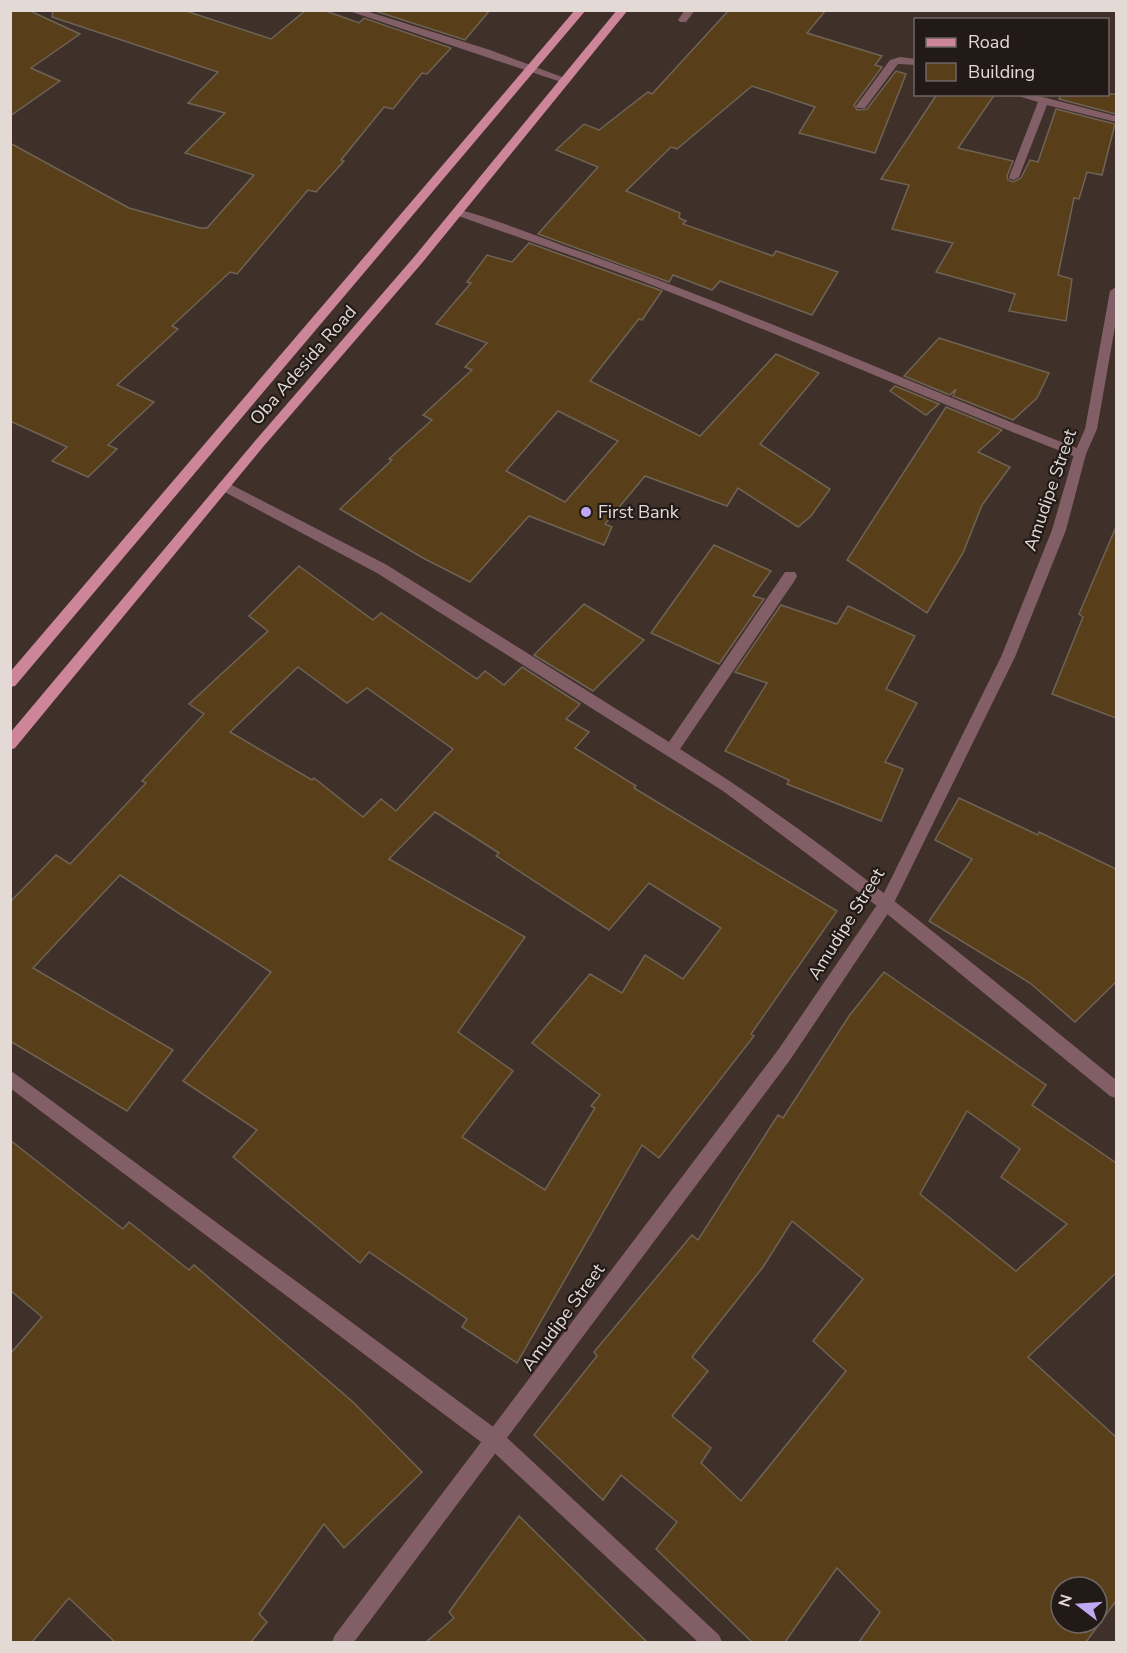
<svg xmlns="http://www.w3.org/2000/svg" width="1127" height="1653" font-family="'Nunito Sans',sans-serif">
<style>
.building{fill:#583f19;stroke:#6e6355;stroke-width:1.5;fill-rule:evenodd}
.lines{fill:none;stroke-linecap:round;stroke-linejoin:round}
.service{fill:#825e67;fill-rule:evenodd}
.minor{fill:#825e67;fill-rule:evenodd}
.tertiary{fill:#825e67;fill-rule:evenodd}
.primary{fill:#cd8699;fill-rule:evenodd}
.poi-dot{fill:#c1a8f3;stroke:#211a17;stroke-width:2}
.labels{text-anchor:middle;stroke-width:4.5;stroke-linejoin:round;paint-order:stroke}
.street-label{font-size:18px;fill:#e3d9d5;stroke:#211a17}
.poi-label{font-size:18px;fill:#e3d9d5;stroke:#211a17;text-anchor:start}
</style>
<rect width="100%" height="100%" fill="#40302a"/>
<!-- building -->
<g class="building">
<polygon points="10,10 28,10 80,34 31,68 60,81 10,116"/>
<polygon points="53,10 183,10 271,39 306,10 323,10 359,23 364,18 451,48 427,74 422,73 393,109 384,107 341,160 344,161 316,192 308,190 237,274 230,272 172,326 178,329 117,385 154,402 108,445 117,449 88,477 52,461 67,447 10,421 10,143 129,208 200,228 207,228 254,175 185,153 225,113 188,103 218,72 52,17"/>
<polygon points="372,10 490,10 465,40"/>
<polygon points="729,10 826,10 807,33 882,56 875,65 882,67 854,105 857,110 867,109 896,71 906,74 875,153 799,133 815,107 752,86 677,149 671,147 626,191 680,213 679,218 686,221 683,224 773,256 776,251 838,272 812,315 720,281 712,290 673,275 669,282 538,234 598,167 556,150 584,124 599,130 648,92 652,94"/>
<polygon points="937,94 995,94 958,148 1013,161 1007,176 1008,180 1013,182 1021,178 1030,160 1038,162 1056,109 1115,124 1102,175 1087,172 1079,199 1074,198 1058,275 1072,279 1066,321 1009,311 1015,294 936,272 953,243 892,229 909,185 881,179"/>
<polygon points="1061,94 1116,94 1116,114 1059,99"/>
<path d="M529,243L662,291L642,320L639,319L590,381L700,436L776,354L819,373L760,444L830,489L811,516L798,527L738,488L727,506L645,476L605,524L612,527L604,545L529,516L470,582L423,558L340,509L392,460L389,459L432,420L423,415L472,370L465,367L487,343L436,324L471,283L467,282L487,255L512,262ZM558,411L618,441L565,502L506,471Z"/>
<polygon points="939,338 1049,373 1037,398 1013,420 953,396 956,389 950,395 904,376"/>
<polygon points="895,386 922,397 939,404 926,415 890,391"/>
<polygon points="946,407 1002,430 978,452 1010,467 982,505 963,553 927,613 847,560"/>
<polygon points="1116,527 1116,718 1052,694 1083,617 1079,614"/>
<polygon points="714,545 771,571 753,596 764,599 719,664 651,633"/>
<path d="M299,566L373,620L381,613L477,679L485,671L504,685L522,667L580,704L566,719L589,732L575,748L636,786L634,788L837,911L751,1034L754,1036L659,1158L642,1145L517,1363L462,1327L467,1319L369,1252L360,1263L233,1157L257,1130L183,1081L271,972L183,916L120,875L33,968L173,1050L127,1111L10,1041V902L56,855L70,864L146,783L142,781L204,714L189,704L268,631L249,616ZM298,667L347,703L367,688L453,749L396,811L381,799L363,817L314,778L312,780L230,732ZM435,812L499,853L496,856L609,930L649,883L721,928L683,979L645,955L622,993L590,974L532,1043L600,1095L591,1106L595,1108L545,1190L462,1137L513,1071L458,1032L525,937L389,859Z"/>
<polygon points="584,604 644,640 593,691 534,655"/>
<polygon points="781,605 837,624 848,606 915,636 886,689 917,703 885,762 903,769 881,821 787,784 789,780 725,751 767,683 735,672"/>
<polygon points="959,798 1038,835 1039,832 1116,869 1116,982 1075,1022 1030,983 929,921 972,859 935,840"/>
<path d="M884,972L1046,1085L1032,1105L1116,1163V1273L1028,1357L1116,1437V1601L1086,1642H859L880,1612L837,1568L785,1642H752L656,1549L677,1522L621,1475L603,1500L534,1435L597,1356L594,1352L692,1235L698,1240L778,1115L783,1118L849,1016ZM967,1111L1020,1149L1001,1177L1067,1224L1016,1271L920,1194ZM792,1221L863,1279L813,1341L846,1371L741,1501L701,1463L711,1448L672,1416L708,1371L692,1357L763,1267ZM1061,1587H1097V1623H1061Z"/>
<polygon points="10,1140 123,1229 129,1222 189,1270 194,1265 353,1402 422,1472 344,1548 324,1524 259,1614 267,1622 251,1642 115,1642 69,1598 32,1642 10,1642 10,1354 42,1317 10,1290"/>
<polygon points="519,1516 647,1642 426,1642 454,1618 449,1612"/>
</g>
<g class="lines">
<!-- service -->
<polygon class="service" points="685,10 695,10 686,22 680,22 678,20"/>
<!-- minor -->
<g class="minor">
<polygon points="346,10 363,10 490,50 570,80 561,82"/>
<polygon points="900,57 916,59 916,65 898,64 865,108 857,108 856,106 890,60"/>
<polygon points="1012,94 1031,94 1116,116 1116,122 1047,105 1019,177 1014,180 1010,179 1009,177 1038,102"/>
<path d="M457,209C502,221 546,240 590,255C757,314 919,387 1084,451L1086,454L1080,459L1076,457C939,404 804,344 667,291C597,263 524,240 453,214V210Z"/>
<path d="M224,481L387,565L669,742L785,572H795L797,576L795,580L680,749C835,846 975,966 1116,1080V1098L1110,1096L881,909L723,791L377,573L219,489L218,486L219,483Z"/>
<polygon points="10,1070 503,1434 719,1635 722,1642 698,1642 489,1448 10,1088"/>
</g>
<!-- tertiary -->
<polygon class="tertiary" points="1116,287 1116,321 1097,429 1086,454 1066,530 1015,657 891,909 790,1060 354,1642 332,1642 335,1635 778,1050 881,899 1001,657 1052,530 1074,454 1085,429 1110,291"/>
<!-- primary -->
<g class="primary">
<polygon points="575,10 586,10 15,686 10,687 10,672"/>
<polygon points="617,10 628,10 422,263 263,447 15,748 10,750 10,733 255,441 414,257"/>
</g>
</g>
<!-- markers -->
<circle class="poi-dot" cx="586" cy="512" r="6"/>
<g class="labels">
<!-- street labels -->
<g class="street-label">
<text transform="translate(303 365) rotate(-49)" y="6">Oba Adesida Road</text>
<text transform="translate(1050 490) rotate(-71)" y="6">Amudipe Street</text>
<text transform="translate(846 924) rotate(-58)" y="6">Amudipe Street</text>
<text transform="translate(563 1317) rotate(-54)" y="6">Amudipe Street</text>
</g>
<!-- poi labels -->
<g class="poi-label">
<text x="598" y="518">First Bank</text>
</g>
</g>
<!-- border -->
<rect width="1127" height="1653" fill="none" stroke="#e3d9d5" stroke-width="24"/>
<!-- legend -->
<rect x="914" y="18" width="195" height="78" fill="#211a17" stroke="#6f6663" stroke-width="1.5"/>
<rect x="926" y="38" width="30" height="9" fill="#cd8699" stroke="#6f6663" stroke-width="1.5"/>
<text x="968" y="48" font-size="18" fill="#e3d9d5">Road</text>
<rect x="926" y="63" width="30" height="18" fill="#583f19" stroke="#6f6663" stroke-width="1.5"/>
<text x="968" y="78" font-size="18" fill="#e3d9d5">Building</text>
<!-- north arrow -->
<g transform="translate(1079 1605) rotate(287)"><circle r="28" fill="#211a17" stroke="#6f6663" stroke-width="1.5"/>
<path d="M0-4.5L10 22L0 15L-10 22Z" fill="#c1a8f3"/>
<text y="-9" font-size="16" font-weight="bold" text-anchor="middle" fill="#e3d9d5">N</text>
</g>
</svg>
